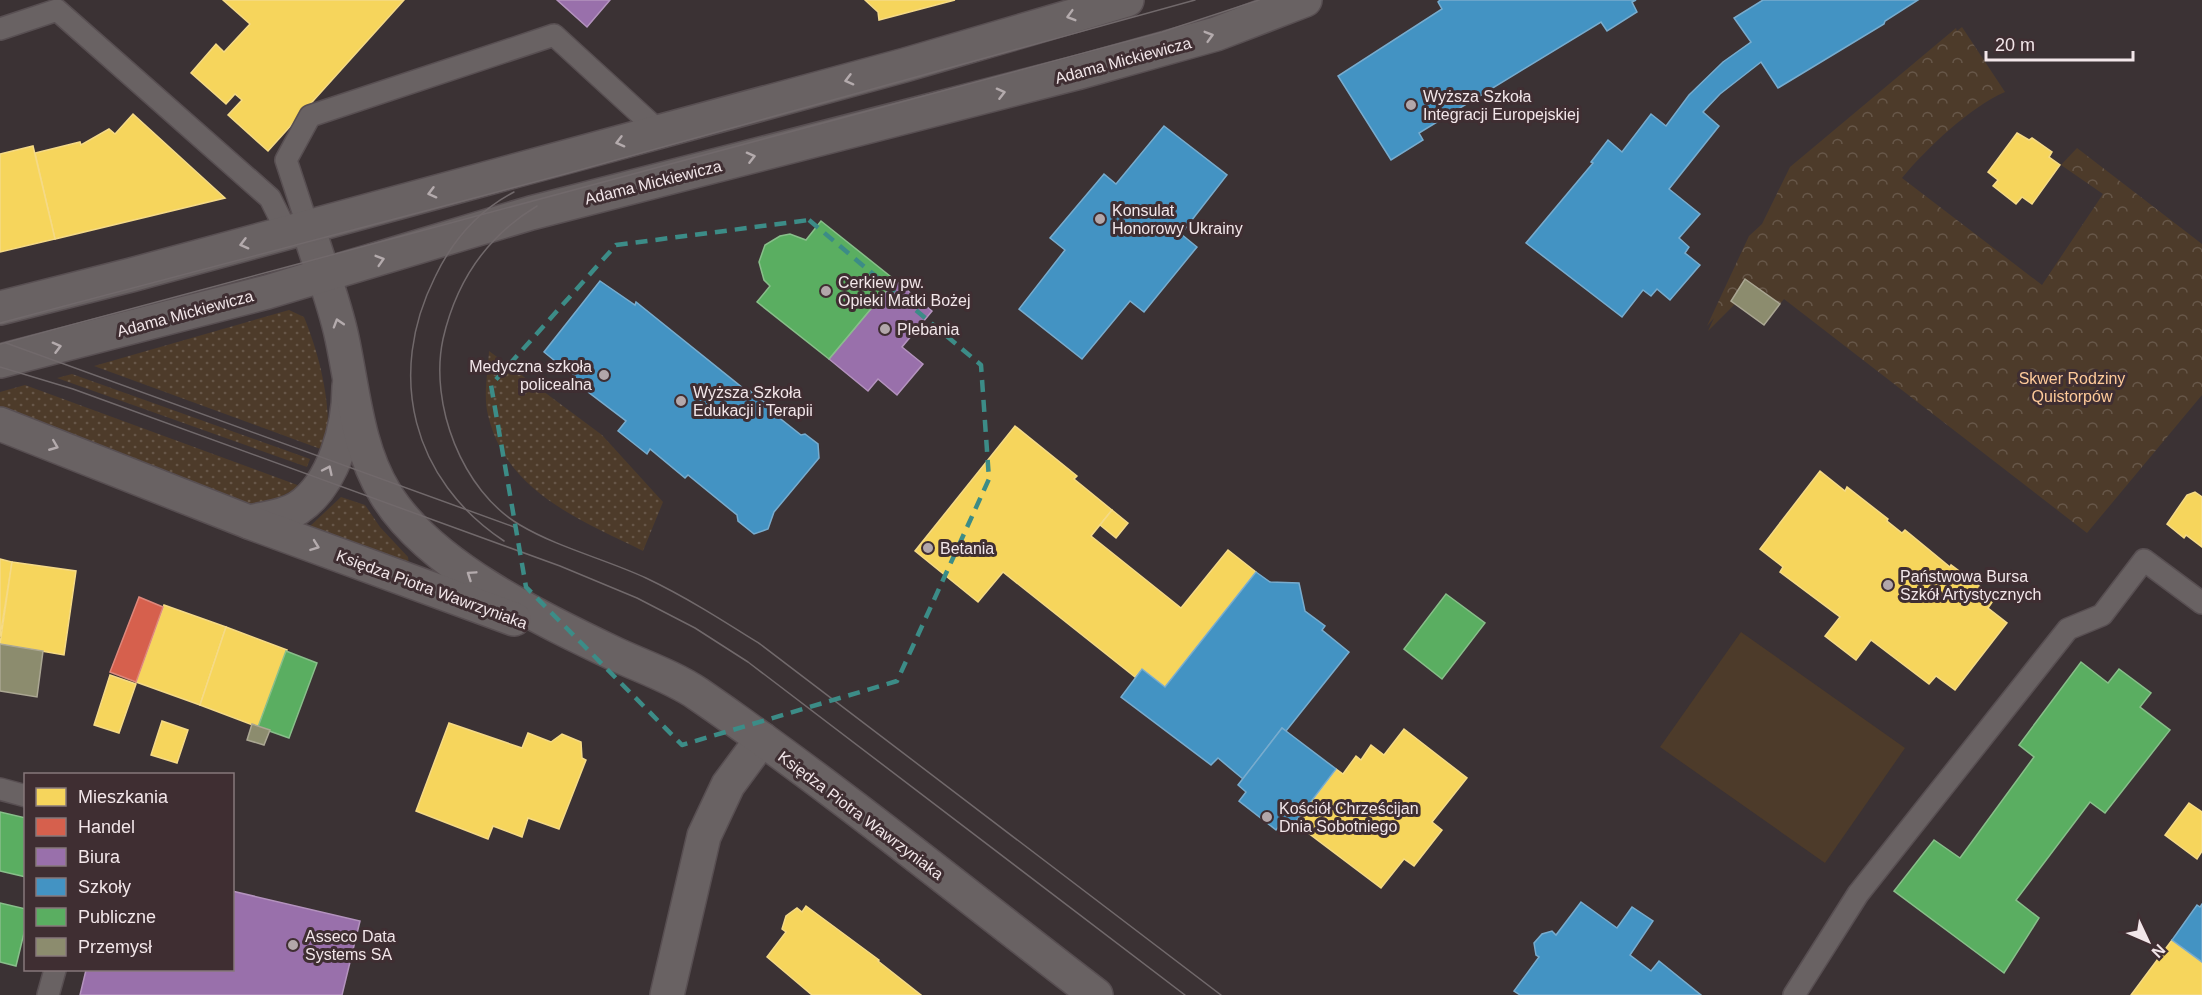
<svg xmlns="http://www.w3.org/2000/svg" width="2202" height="995" font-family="Arial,sans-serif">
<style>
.grass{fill:url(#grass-dots)}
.park{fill:url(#park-crowns)}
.garden{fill:#4d3b2a}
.homes{fill:#f6d55c;stroke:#f5da86;stroke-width:1.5}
.shops{fill:#d6604d;stroke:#de887c;stroke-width:1.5}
.offices{fill:#9970ab;stroke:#b493be;stroke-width:1.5}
.schools{fill:#4393c3;stroke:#78acce;stroke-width:1.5}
.public{fill:#5aae61;stroke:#88bf8a;stroke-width:1.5}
.industry{fill:#8c8c6e;stroke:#aba793;stroke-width:1.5}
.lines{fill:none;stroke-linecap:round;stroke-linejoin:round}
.service-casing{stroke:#584f52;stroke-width:24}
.minor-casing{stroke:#584f52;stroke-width:36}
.tertiary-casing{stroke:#584f52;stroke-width:36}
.service{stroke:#696263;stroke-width:21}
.minor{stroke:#696263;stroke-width:33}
.tertiary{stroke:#696263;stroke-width:33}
.tram{stroke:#71696b;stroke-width:1.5}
.oneway{stroke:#b4abad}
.marked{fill:none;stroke:#3c8c87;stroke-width:4.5;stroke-dasharray:12 8;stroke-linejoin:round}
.poi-dot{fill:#b2a7aa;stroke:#3f2e32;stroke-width:2}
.labels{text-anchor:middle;stroke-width:6;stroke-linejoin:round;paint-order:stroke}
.street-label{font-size:16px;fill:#f2e6e9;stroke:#3f2e32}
.poi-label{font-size:16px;fill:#f2e6e9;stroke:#3f2e32;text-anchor:start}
.park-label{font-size:16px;fill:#feca9a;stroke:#3f2e32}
</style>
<defs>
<pattern id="grass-dots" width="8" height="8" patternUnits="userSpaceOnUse" patternTransform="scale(1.5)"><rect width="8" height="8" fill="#4d3b2a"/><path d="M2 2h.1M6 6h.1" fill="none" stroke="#675749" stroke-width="1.8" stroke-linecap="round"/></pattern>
<pattern id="park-crowns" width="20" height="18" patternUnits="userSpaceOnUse" patternTransform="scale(1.5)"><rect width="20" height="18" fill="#4d3b2a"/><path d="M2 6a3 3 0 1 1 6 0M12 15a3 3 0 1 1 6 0" fill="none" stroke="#675749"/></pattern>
</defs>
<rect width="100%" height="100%" fill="#3b3234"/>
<!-- grass -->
<g class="grass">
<path d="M289,310L304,317C320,356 333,409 326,451L94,366Z"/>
<path d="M489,351L602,435L663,502L643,551C579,519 506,492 488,415C483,396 488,371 489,351Z"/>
<polygon points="72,374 310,459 307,467 57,378"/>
<polygon points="25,385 300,486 275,500 247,505 0,416 0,392"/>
<polygon points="341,497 365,505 380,527 408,557 409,565 308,528"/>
</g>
<!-- park -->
<path class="park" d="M1962,27L2005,92C1970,107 1926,149 1902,178L2042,285L2103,194L2061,165L2077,148L2202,244V395L2087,533L1784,299L1780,304L1745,279L1731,301L1735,304L1708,331L1714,318L1707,326L1749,236L1762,224L1790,167L1956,28L1957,31Z"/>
<!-- garden -->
<polygon class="garden" points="1741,632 1905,748 1825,863 1660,747"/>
<!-- homes -->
<g class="homes">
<polygon points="223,0 404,0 268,151 228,115 242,100 235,94 226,104 191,73 216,44 224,52 250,24"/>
<polygon points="865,0 955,0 879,20 878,12"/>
<polygon points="133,114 225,198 55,239 35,153 80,142 81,145 109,129 115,134"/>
<polygon points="2017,133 2029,140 2032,138 2052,152 2049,157 2060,165 2032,204 2022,197 2016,204 1993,186 1998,180 1988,172"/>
<polygon points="33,146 55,239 0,252 0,154"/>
<polygon points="1015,426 1077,476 1074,479 1112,510 1091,536 1181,608 1228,550 1256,572 1165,687 1142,669 1135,677 1003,572 978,602 915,551"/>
<polygon points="1820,471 1845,491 1847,487 1888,519 1887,521 1902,533 1905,530 1950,567 1951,565 1995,598 1988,608 2007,623 1955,690 1936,676 1929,684 1871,640 1856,660 1825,636 1840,617 1780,572 1783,567 1760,549"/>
<polygon points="2195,492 2202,497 2202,547 2186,535 2184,538 2167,524 2187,495"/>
<polygon points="1112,510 1128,523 1116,538 1100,525"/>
<polygon points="0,559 12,562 0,637"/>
<polygon points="12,562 76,571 64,655 0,644"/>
<polygon points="164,605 226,627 200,705 136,682"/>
<polygon points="226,627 287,650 258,727 200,705"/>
<polygon points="110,675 136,684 119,733 94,725"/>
<polygon points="162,721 188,730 177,763 151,755"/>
<polygon points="449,723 522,748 528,733 551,742 562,734 581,742 582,758 586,760 559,829 528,818 522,837 493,826 488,839 416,811"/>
<polygon points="1404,729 1467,778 1432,822 1442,830 1414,866 1404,859 1381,888 1295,823 1336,769 1343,774 1356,756 1361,760 1371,745 1384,755"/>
<polygon points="2189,803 2202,812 2202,851 2197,859 2165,835"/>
<polygon points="806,906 879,960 878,961 921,995 812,995 767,957 786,932 782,929 786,916 797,908 802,912"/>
<polygon points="2172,940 2202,962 2202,995 2131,995"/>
</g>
<!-- shops -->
<polygon class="shops" points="139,597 163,607 136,682 110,672"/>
<!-- offices -->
<g class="offices">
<polygon points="557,0 610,0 587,27"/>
<polygon points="895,280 932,311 902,347 923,364 897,395 878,379 868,391 829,359"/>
<polygon points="232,891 360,921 342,995 80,995 86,970 232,970"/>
</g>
<!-- schools -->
<g class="schools">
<polygon points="1440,0 1636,0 1632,2 1637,12 1607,31 1601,22 1419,133 1423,140 1391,160 1338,76 1442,9 1438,2"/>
<polygon points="1763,0 1918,0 1885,21 1884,24 1778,88 1761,62 1720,94 1703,112 1719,126 1669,189 1700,214 1679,238 1689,247 1685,253 1700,265 1670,300 1657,289 1651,296 1643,290 1622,317 1526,243 1593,163 1591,162 1608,140 1622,152 1651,114 1666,126 1689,95 1723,62 1751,42 1734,18"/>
<polygon points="1164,126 1227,175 1181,234 1197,247 1144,312 1130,301 1082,359 1019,309 1065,250 1050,238 1104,174 1116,184"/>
<polygon points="600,281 635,305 636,302 748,392 750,391 774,409 772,412 801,435 805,434 818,444 819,458 774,512 768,529 754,534 738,521 737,515 688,475 685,478 650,449 647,454 618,431 626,421 575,382 577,379 544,352"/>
<polygon points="1256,572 1270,582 1299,583 1305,611 1325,626 1322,630 1349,652 1286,731 1282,728 1243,779 1218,758 1211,765 1121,697 1142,669 1165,687"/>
<polygon points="1282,728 1336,769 1293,825 1284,819 1276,830 1239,801 1246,792 1238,785"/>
<polygon points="1581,902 1617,928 1632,907 1653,921 1630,955 1651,971 1659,961 1701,995 1520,995 1514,991 1539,957 1536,955 1534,943 1542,934 1552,931 1556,935"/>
<polygon points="2202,904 2202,962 2172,940 2197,905 2200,907"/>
</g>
<!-- public -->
<g class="public">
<polygon points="821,221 895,280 829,359 757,302 770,286 764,280 759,262 765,245 780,236 790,234 806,240"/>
<polygon points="1446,594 1485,623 1442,679 1404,649"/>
<polygon points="286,651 317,663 289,738 258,727"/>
<polygon points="2081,662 2108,683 2119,669 2151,693 2140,707 2170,730 2105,813 2090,802 2016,900 2039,918 2004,973 1894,891 1934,840 1960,858 2034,757 2019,745"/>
<polygon points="0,812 26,818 26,877 0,871"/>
<polygon points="0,903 26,909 26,925 16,966 0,962"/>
</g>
<!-- industry -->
<g class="industry">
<polygon points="1745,279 1780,304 1764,325 1731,301"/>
<polygon points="0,644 43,651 37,697 0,691"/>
<polygon points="252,724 270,730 264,745 247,740"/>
</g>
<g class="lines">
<!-- service casing -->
<g class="service-casing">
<g id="service">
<polyline points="0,29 57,10 270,198 287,232"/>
<polyline points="308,227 286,160 310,116 554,35 660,132"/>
<polyline points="0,789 26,796"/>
<polyline points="48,995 55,970"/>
<polyline points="1794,995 1858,894 2068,629 2102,615 2144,560 2202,603"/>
</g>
</g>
<!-- minor casing -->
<g class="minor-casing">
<g id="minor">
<path d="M249,522C266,518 284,517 298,508C334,484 349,427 349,386"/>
<polyline points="667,995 704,836 728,785 762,739"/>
</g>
</g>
<!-- tertiary casing -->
<g class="tertiary-casing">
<g id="tertiary">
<path d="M308,227C319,264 334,300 342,338C353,389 357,448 385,493C428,565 541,619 615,654C643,667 673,677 698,694C835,788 964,894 1096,995"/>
<polyline points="0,308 131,275 905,65 1127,0"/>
<polyline points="0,361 267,292 531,213 1080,72 1216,34 1305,0"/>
<polyline points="0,424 249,522 514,619"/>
</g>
</g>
<!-- service -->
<use href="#service" class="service"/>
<!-- minor -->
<use href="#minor" class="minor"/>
<!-- tertiary -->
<use href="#tertiary" class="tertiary"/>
<!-- tram -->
<g class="tram">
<path d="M537,206C487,236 456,282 443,339C429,404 462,491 520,525C559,548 605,559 646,578C686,597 722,620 760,644L1221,995"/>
<polyline points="0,323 565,174 1195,0"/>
<polyline points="6,343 517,528"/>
<polyline points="0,344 1162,32 1259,0"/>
<polyline points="0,367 73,389 560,566 637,598 695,628 748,662 1185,995"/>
<path d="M504,541C412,480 386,375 435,277C452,241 478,211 514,192"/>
</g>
</g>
<!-- one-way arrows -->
<defs><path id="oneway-chevron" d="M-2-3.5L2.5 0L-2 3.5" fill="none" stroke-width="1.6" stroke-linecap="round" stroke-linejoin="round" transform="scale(1.5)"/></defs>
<g class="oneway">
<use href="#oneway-chevron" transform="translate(1071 16) rotate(164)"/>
<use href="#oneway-chevron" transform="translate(1209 36) rotate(-16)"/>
<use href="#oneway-chevron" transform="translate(849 80) rotate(165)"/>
<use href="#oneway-chevron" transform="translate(1001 93) rotate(-14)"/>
<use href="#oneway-chevron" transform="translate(620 142) rotate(165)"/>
<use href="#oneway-chevron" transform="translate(751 157) rotate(-14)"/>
<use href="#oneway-chevron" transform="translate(432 193) rotate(165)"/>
<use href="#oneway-chevron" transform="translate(244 244) rotate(165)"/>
<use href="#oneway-chevron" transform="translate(380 260) rotate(-17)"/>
<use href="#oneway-chevron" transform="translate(338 323) rotate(-107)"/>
<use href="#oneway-chevron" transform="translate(57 347) rotate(-15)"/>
<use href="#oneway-chevron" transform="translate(54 446) rotate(22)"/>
<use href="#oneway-chevron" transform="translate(328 470) rotate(-65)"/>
<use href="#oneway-chevron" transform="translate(315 546) rotate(20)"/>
<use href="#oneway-chevron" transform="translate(471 575) rotate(-146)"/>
</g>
<!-- marked area -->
<path class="marked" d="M809,220L981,365L989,479L897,681L682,745L526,587L491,385L616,245Z"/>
<!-- markers -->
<g class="poi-dot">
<circle cx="1411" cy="105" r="6"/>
<circle cx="1100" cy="219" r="6"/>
<circle cx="826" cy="291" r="6"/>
<circle cx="885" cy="329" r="6"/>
<circle cx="604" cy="375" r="6"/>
<circle cx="681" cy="401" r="6"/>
<circle cx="928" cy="548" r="6"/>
<circle cx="1888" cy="585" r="6"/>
<circle cx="1267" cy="817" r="6"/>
<circle cx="293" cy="945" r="6"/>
</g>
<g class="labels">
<!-- street labels -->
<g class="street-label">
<text transform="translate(1123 60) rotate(-15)" y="6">Adama Mickiewicza</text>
<text transform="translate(653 182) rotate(-14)" y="6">Adama Mickiewicza</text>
<text transform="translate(185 313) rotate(-15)" y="6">Adama Mickiewicza</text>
<text transform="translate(432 589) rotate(20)" y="6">Księdza Piotra Wawrzyniaka</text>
<text transform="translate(861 815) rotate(37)" y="6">Księdza Piotra Wawrzyniaka</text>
</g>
<!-- poi labels -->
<g class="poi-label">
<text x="1423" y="102">Wyższa Szkoła<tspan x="1423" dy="18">Integracji Europejskiej</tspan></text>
<text x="1112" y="216">Konsulat<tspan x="1112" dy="18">Honorowy Ukrainy</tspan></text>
<text x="838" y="288">Cerkiew pw.<tspan x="838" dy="18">Opieki Matki Bożej</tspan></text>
<text x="897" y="335">Plebania</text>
<text x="592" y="372" text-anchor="end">Medyczna szkoła<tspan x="592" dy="18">policealna</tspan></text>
<text x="693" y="398">Wyższa Szkoła<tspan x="693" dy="18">Edukacji i Terapii</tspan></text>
<text x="940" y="554">Betania</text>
<text x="1900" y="582">Państwowa Bursa<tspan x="1900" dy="18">Szkół Artystycznych</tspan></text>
<text x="1279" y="814">Kościół Chrześcijan<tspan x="1279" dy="18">Dnia Sobotniego</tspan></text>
<text x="305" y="942">Asseco Data<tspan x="305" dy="18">Systems SA</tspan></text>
</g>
<!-- park labels -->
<g class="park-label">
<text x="2072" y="384">Skwer Rodziny<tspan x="2072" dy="18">Quistorpów</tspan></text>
</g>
</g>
<!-- legend -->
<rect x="24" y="773" width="210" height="198" fill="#3f2e32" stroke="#87787b" stroke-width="1.5"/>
<rect x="36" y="788" width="30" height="18" fill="#f6d55c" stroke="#87787b" stroke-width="1.5"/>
<text x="78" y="803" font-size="18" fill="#f2e6e9">Mieszkania</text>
<rect x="36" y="818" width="30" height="18" fill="#d6604d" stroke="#87787b" stroke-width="1.5"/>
<text x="78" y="833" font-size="18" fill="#f2e6e9">Handel</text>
<rect x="36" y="848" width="30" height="18" fill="#9970ab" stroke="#87787b" stroke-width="1.5"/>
<text x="78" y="863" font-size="18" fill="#f2e6e9">Biura</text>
<rect x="36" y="878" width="30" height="18" fill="#4393c3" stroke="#87787b" stroke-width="1.5"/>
<text x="78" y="893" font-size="18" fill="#f2e6e9">Szkoły</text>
<rect x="36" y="908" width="30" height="18" fill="#5aae61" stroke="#87787b" stroke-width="1.5"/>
<text x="78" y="923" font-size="18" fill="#f2e6e9">Publiczne</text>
<rect x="36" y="938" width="30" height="18" fill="#8c8c6e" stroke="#87787b" stroke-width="1.5"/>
<text x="78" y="953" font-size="18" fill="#f2e6e9">Przemysł</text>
<!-- north arrow -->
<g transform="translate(2148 941) rotate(134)" stroke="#3f2e32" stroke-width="4.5" paint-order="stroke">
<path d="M0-4.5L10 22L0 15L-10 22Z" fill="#f2e6e9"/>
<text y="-9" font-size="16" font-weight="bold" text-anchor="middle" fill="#f2e6e9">N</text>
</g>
<!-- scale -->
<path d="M1986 51v9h147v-9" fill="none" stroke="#f2e6e9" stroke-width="3"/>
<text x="1995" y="51" font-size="18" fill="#f2e6e9" stroke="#3f2e32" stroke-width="4.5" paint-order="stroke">20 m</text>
</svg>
